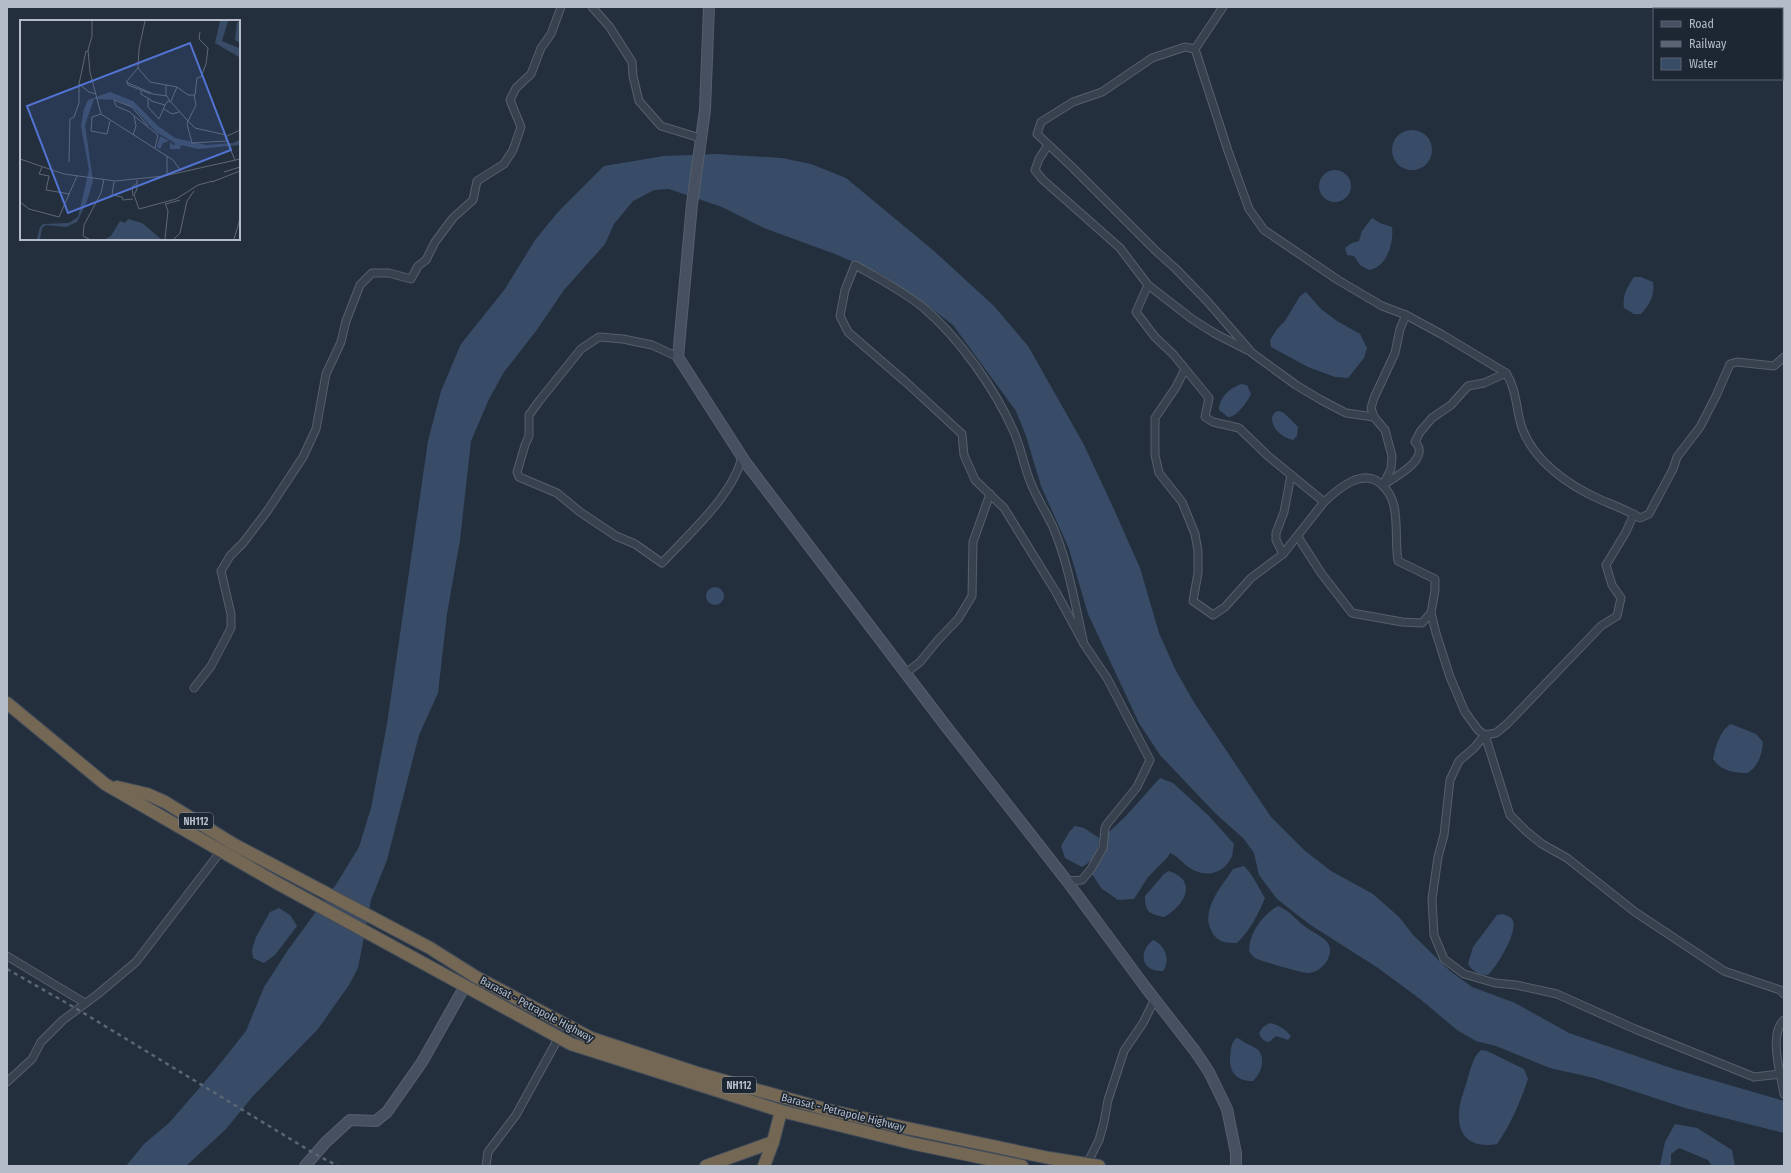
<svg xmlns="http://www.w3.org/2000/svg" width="1791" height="1173" font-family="'Fira Sans Condensed',sans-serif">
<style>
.water{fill:#394c67}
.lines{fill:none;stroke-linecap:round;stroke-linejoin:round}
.street-casing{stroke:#565f6c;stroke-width:9}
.secondary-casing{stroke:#565f6c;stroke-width:12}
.highway-casing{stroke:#434c59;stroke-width:14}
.street{stroke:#38414e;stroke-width:7}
.secondary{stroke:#465061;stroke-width:10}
.highway{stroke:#746855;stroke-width:12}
.rail{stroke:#5a6575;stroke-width:2.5;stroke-dasharray:4 4;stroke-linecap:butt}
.labels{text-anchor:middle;stroke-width:3.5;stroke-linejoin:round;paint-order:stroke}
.shield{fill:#1d2633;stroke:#878f9c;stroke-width:1}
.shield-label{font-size:10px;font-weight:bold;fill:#b4bcc9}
.street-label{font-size:11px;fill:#b4bcc9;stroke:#1d2633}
.inset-road{fill:none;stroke:#5e6776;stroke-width:1}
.view{fill:#5274d3;fill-opacity:0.15;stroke:#5274d3;stroke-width:2}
.inset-edge{fill:none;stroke:#b4bcc9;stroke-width:2}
</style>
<rect width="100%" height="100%" fill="#242f3e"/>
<!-- water -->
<g class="water">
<circle cx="1412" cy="150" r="20"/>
<polygon points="716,154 782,158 811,164 846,178 934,251 994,306 1028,346 1083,443 1112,505 1140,568 1159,633 1176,671 1195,704 1271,817 1304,850 1331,871 1373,894 1399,917 1414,936 1450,971 1472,987 1515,1003 1569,1033 1674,1069 1784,1101 1784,1133 1685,1108 1594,1078 1550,1068 1496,1046 1476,1041 1457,1030 1420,999 1378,968 1309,924 1277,899 1259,875 1254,853 1244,839 1215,813 1160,755 1139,723 1088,614 1069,549 1041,486 1026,436 1016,411 953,325 915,296 881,274 835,254 764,228 722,207 669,189 654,190 633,201 614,224 605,244 564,290 536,331 504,372 489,399 471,441 460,540 447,614 438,693 419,735 387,860 371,900 358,968 349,985 318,1029 253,1096 226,1129 186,1166 126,1166 144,1144 169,1123 215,1070 246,1031 264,987 288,950 337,883 359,847 371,808 387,724 428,441 441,391 461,344 505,289 535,240 558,212 604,166 664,156"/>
<circle cx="1335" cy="186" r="16"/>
<path d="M1372,218L1380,223L1392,227C1394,243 1387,267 1369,270L1360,265L1354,256L1347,255L1345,248L1352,243L1359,241L1362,231Z"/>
<path d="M1634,277H1641L1653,282C1655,295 1650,304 1641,314H1634L1624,308C1622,296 1627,287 1634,277Z"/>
<polygon points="1306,292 1321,309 1337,321 1360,334 1367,348 1364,358 1348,378 1335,377 1308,367 1271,347 1270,340 1277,329 1285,321 1300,296"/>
<path d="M1241,384L1247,385L1251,394C1248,401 1236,418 1228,417L1219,410C1219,397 1229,389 1241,384Z"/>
<path d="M1279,411L1284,413L1298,427L1297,436L1293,440C1282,437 1272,430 1272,417L1275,412Z"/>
<circle cx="715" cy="596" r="9"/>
<path d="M1731,724L1756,734L1763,742C1762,755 1758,766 1748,773C1734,773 1721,771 1713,759C1715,748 1720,730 1731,724Z"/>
<path d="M1160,778L1173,783L1209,816L1234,844C1233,847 1233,853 1232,856C1223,876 1203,878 1187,866C1181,861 1177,856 1170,853L1167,858L1148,877L1134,899L1118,900L1101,888L1092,874L1102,857L1109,832L1125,817Z"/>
<path d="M1075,826L1084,828L1099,838C1099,852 1094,860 1082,867L1065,858L1061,846L1070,831Z"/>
<path d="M1244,866C1254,876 1258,887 1265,898C1258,915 1250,930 1237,943C1232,943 1226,943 1221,941C1216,938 1213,935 1211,930C1201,909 1222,886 1233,869Z"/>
<path d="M1169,871C1199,881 1184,906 1164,917C1149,914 1145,912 1145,896L1164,874Z"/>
<path d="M1278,906C1289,910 1297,921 1307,928C1314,933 1325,937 1329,945C1334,957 1321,973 1308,973C1302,973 1261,961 1255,958C1253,956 1250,953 1249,951C1249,933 1262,915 1278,906Z"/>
<polygon points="279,908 290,915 297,926 275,955 264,963 253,958 252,950 256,937 270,912"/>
<path d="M1503,914C1507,916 1512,917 1513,921C1517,934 1497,966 1488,975C1479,975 1473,972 1468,964L1473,947L1497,915Z"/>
<path d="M1153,940C1165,945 1171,960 1163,971C1142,972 1137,953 1153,940Z"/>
<path d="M1270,1023C1279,1025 1285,1029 1291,1036L1288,1040L1276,1036L1269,1042C1263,1041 1261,1038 1259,1033L1263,1027Z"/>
<path d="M1236,1038L1240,1039C1245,1044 1252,1045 1257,1049C1267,1058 1261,1074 1253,1081C1238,1081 1230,1074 1230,1059C1231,1050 1230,1045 1236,1038Z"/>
<path d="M1481,1050L1487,1051L1524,1069L1528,1079C1520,1102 1511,1124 1497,1144C1474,1148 1458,1139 1459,1114C1459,1103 1464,1091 1467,1081C1470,1071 1473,1056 1481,1050Z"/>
<polygon points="1675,1124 1697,1128 1732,1150 1735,1166 1712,1166 1708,1160 1679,1148 1671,1154 1671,1163 1669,1166 1660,1165 1665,1142"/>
</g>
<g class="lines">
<!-- street casing -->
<g class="street-casing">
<g id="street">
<polyline points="592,7 609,26 632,62 633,76 639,101 661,126 700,138"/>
<path d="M1223,7L1195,49L1228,151L1249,209L1264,230L1338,280L1382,306L1406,315L1441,334L1506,373C1517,390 1516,410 1522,428C1534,461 1568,485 1599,499C1613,505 1627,510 1640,518L1649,514L1673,469L1677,457L1700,427L1716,396L1730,364L1737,362L1774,366L1784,357"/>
<polyline points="1195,49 1185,47 1152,58 1102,92 1073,102 1041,122 1037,134 1071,166 1155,250 1176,269 1207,301 1252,353 1296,385 1321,400 1346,413 1374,417"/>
<polyline points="1048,145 1039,159 1035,170 1042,179 1120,248 1148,285 1192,319 1214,333 1247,350"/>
<polyline points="1148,285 1136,312 1155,337 1173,354 1209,398 1205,417 1213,422 1239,428 1268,456 1324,502 1283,554 1251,578 1225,607 1213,615 1193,601 1198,573 1198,551 1195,534 1182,502 1159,473 1155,455 1155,418 1176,387 1185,369"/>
<path d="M678,357L652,345L623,339L599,337L581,349L540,400L529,415V436L525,445L517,472L519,477L557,493L580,512L616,536L635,544L662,563C689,534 733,495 742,457"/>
<polyline points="1383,485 1391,469 1392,456 1385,430 1374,417 1371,408 1374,398 1395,353 1400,329 1406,315"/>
<path d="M1383,485C1394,478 1432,458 1415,442L1420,432L1432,418L1451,405L1468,386L1484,383L1506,373"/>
<path d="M1324,502C1339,488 1365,465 1384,487C1389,492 1392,498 1394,506C1398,524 1395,543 1398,561L1435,579V590L1431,613L1436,633L1450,677L1465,712L1478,730L1485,735L1496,733L1507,724L1601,626L1617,616L1621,598L1612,585L1606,565L1626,532L1634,514"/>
<polyline points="1298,537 1321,573 1352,613 1402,622 1422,623 1431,613"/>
<polyline points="1283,554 1276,540 1276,533 1284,512 1291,475"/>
<polyline points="906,673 920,662 938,640 958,619 972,596 973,542 990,494"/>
<polyline points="194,688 211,666 231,628 231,614 221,571 230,556 243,543 268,510 303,457 316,429 326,374 341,342 346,321 360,285 372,273 389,273 411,279 418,266 426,260 435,242 453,218 473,200 477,181 504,164 513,150 521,127 510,100 516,88 531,74 541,48 551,34 561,7"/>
<path d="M1067,881L1082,880L1091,869L1103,848L1105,828L1107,824L1137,787L1150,760L1107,678L1084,644L1056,592L1004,508L975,480L964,455L962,434L908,384L848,332L840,316L845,290L855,265C878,278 903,291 924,308C960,339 995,389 1014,432C1021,448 1024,466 1030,481C1036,497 1046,512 1053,527C1069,565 1075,605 1084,644"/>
<polyline points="7,956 85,1003"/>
<path d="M1784,1020C1768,1034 1781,1075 1784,1094"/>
<polyline points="1781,1074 1754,1077 1635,1029 1557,994 1516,985 1495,983 1464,974 1444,959 1434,935 1432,899 1438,857 1444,835 1450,780 1459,761 1474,748 1485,735 1510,815 1526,831 1542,844 1567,858 1635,912 1724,971 1780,990 1784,994"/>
<polyline points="7,1082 32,1059 41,1042 63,1020 98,994 136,962 221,851"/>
<polyline points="1087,1164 1099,1140 1104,1122 1108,1100 1124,1051 1143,1023 1155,999"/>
<polyline points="486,1166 488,1152 516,1115 559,1037"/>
</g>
</g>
<!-- secondary casing -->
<g class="secondary-casing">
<g id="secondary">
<polyline points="709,7 705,110 692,204 678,357 746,463 945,725 1067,881 1146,988 1195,1051 1209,1072 1227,1109 1236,1153 1236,1166"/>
<polyline points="305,1166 326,1142 350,1120 376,1121 387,1112 422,1062 465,986"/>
</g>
</g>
<!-- highway casing -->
<g class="highway-casing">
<g id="highway">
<polyline points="7,703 105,784 275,882 571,1044 781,1111 915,1144 1022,1166"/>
<polyline points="117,787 147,794 165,802 235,845 430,948 476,977 591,1038 697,1073 828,1110 902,1127 1049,1158 1099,1166"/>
<polyline points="706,1166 773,1142"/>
<polyline points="764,1166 773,1142 781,1111"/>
</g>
</g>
<!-- street -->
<use href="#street" class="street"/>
<!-- secondary -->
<use href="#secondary" class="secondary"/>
<!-- highway -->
<use href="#highway" class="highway"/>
<!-- rail -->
<polyline class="rail" points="7,969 77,1009 315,1154 338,1166"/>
</g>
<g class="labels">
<!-- shield labels -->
<g class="shield">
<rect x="179" y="813" width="34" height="16" rx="3"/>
<rect x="722" y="1077" width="34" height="16" rx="3"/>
</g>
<g class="shield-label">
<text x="196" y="825">NH112</text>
<text x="739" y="1089">NH112</text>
</g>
<!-- street labels -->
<g class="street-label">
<text transform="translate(537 1009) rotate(28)" y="4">Barasat - Petrapole Highway</text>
<text transform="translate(843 1112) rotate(14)" y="4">Barasat - Petrapole Highway</text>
</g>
</g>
<!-- overview -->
<g transform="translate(20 20)">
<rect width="220" height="220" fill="#242f3e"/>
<path d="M200,1H208L202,21L219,28V37L195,23ZM217,2H220V23L215,20ZM90,72L113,81L138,106L155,118L186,125L213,123L220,120V125L178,129L161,125L160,129H150V122L154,126L155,123L136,112L114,88L97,80L74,79L65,105L73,161L67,181L57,202L46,207L26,205L22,208L20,219H17L20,207L23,204L49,203L58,197L69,150L61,106L64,89L68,80ZM140,116L149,121L143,123L140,129L137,127ZM108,199L122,203L141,219H85L91,216L100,201L105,203Z" fill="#394c67"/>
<path class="inset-road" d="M72,1V16L68,30L70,52L81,94L153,140L161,151M125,1L119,29L118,48L130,62L157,67L168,75H175L177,58L181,57L186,44L188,28L179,19L180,12M68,32L66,31L59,64L69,72L76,74M118,48L106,62L133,74L147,76M107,62L108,65L131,74M146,65V75L150,81M121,71V74L124,76L126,77L131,80V81L145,85L139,99L128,87V78M151,81L157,67M145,85L148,81L151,82L168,101L176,85L174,75M144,89L152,94L159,92M81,94L72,97L71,111L87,114L90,101M128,106L112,87L94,80L96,86L110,92L113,95L138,115L135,128M113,115L116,106L114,96M206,115L175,108L168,101L167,104L172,123L207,121M0,139L44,154L95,161L144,156L220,139M215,140L205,117L220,110M49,142L50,99L54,97L59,83V64M22,147L19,154L29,156L26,170L50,174M204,152L220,147M147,154V136M117,160V169L114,175L119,189L156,179L178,165L193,161M94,162L92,175L102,177L103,180L113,179M192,162L220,151M113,176L112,167L117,163M0,182L9,189L39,197L57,156M145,183L148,191L145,219M146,184L160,180M69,219L63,216L64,205L81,173L84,159M154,219L160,213L167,181L174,171M214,219L220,199"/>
<path class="view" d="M170,23L211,130L48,193L7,86Z"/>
<rect width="220" height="220" class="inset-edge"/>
</g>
<!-- border -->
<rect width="1791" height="1173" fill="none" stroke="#b4bcc9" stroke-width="16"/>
<!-- legend -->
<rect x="1653" y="8" width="130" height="72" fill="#1d2633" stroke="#59626f"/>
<rect x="1661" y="21" width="20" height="6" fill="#465061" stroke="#59626f"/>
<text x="1689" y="28" font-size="12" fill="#b4bcc9">Road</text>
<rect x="1661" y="41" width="20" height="6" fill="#5a6575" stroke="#59626f"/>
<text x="1689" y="48" font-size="12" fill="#b4bcc9">Railway</text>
<rect x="1661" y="58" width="20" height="12" fill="#394c67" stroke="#59626f"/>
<text x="1689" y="68" font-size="12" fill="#b4bcc9">Water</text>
</svg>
